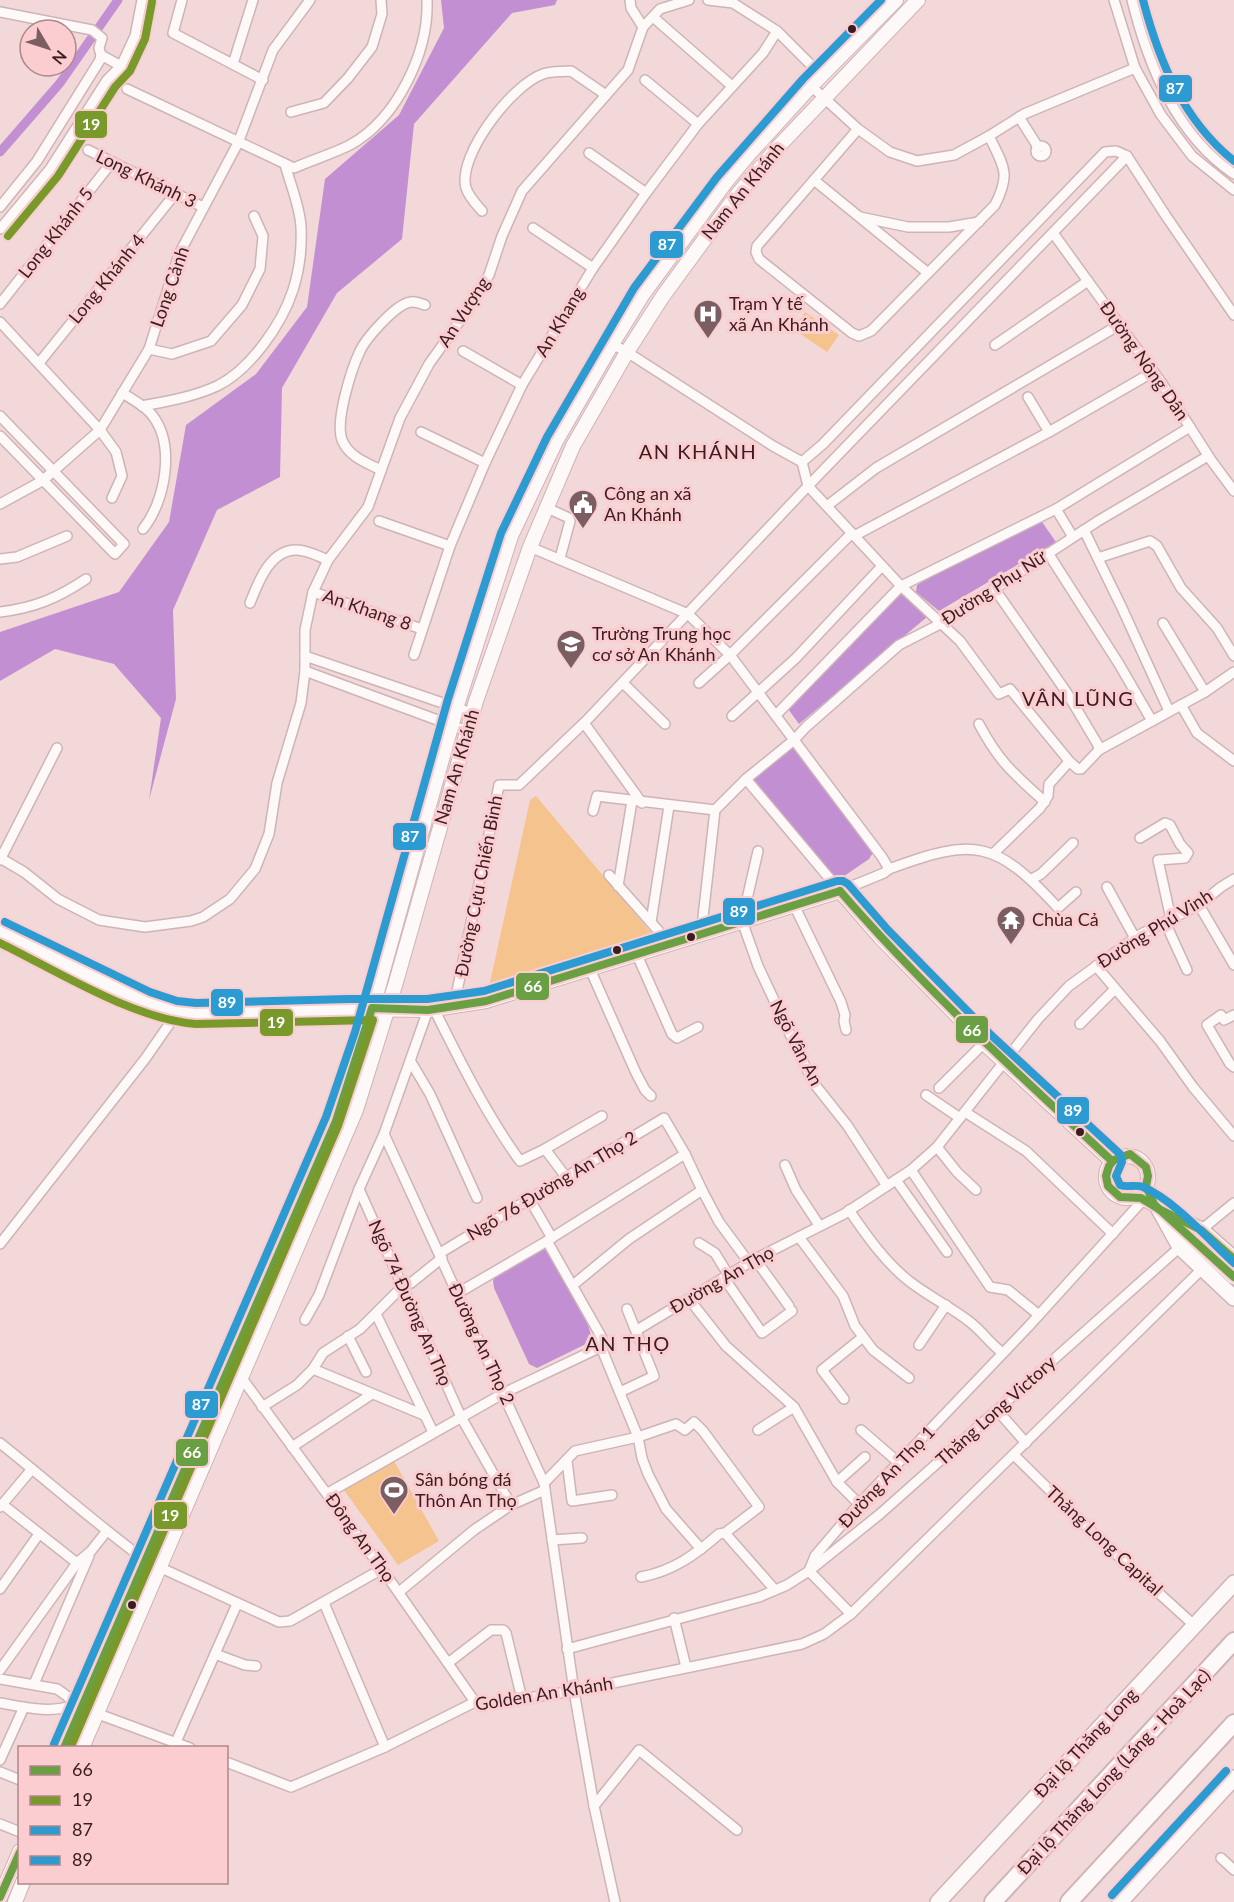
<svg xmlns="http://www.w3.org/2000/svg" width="1234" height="1902" font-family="Lato,sans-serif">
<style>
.green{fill:#f5c38d}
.water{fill:#c290d2}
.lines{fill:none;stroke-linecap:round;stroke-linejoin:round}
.canal{stroke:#c290d2;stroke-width:9}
.street-casing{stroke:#ceb4b6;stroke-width:12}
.secondary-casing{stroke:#ceb4b6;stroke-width:16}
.primary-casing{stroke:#ceb4b6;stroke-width:18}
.highway-casing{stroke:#ceb4b6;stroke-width:20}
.street{stroke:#fdf9f9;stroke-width:9}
.secondary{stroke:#fdf9f9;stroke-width:14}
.primary{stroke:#fdf9f9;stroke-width:15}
.highway{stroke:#fdf9f9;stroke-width:16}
.bus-1-casing{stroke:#fccdd0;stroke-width:12}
.bus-2-casing{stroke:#fccdd0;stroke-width:12}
.bus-3-casing{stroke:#fccdd0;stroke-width:12}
.bus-4-casing{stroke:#fccdd0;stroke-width:12}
.bus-1{stroke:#6a9f44;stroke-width:8}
.bus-2{stroke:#799a2b;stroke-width:8}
.bus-3{stroke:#2b9bd2;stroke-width:8}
.bus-4{stroke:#2b9bd2;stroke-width:8}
.bus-dot{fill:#391d20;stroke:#fccdd0;stroke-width:2}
.labels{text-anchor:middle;stroke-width:6;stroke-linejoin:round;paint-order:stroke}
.street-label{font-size:18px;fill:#391d20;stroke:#fccdd0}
.poi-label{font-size:18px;fill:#391d20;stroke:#fccdd0;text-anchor:start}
.neighbourhood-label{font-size:20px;letter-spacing:1.5px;fill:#391d20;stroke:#fccdd0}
.line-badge{stroke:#fccdd0;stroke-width:2}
.badge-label{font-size:16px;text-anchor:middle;font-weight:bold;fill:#fff}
</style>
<rect width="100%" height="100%" fill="#f2d8d9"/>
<!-- green -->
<g class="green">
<polygon points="805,312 839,335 827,352 793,329"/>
<polygon points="536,796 654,936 648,941 489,987 530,800"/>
<polygon points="394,1461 439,1541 398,1565 344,1490"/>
</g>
<!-- water -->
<g class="water">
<polygon points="441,0 557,0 555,5 512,13 414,124 402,239 337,293 282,388 280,477 217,510 173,610 176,699 149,800 161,718 114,664 55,649 0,681 0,632 119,592 169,522 186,425 256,374 307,307 325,179 399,115 444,28"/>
<polygon points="1040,519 1056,542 939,611 916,592 917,585 1020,526"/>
<polygon points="902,593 927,617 799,724 786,706 894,598"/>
<polygon points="789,743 798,746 874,851 869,859 837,881 750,777"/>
<polygon points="543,1249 549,1250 586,1318 591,1335 588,1343 537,1368 529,1364 494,1288 493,1280 497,1275"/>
</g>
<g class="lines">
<!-- canal -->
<polyline class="canal" points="0,152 60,83 118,0"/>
<!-- street casing -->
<g class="street-casing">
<g id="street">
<polyline points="182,0 173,33 263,80"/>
<polyline points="630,0 631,8 643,27"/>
<polyline points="708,0 733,3 777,31 821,75"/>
<polyline points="1114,0 1135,68 1161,115 1192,156 1234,190"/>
<path d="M1132,0C1148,65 1176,135 1234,174"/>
<polyline points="0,12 92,30 102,38 99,48 101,55 100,60 37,161 0,207"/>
<polyline points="653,17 732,86"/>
<polyline points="101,55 121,66"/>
<polyline points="233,64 253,0"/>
<polyline points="645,80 698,124"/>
<polyline points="811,86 858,129 890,152 917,161 954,155 989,136 1024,114 1135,68"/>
<path d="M127,89L294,168C312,160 332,154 350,145C397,119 429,52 427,0"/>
<polyline points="291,112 324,103 348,78 372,47 382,14 381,0"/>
<polyline points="1019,117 1038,147"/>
<path d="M858,129L757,246L756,252L759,259L852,333L859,336L871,331L995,205C1011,173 1004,167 989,136"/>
<circle cx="1041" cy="151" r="5"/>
<polyline points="88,150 203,207"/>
<polyline points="589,153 646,193"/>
<polyline points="1127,156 1166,216 1234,315"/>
<polyline points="814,180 928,273"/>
<path d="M482,211C476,204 469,197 466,188C457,155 513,84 543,74C551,71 562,72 571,71L606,95"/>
<polyline points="860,217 908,227 949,227 979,222"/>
<polyline points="533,228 593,268"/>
<polyline points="0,229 50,169 107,80 121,66 135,36 142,0"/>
<polyline points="1053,233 1161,382 1211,460 1234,491"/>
<polyline points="0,304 112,162"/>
<polyline points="0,322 100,430 116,452 122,476 112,498"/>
<polyline points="612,344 627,352 773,446 802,462 808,486 901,586 960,641 999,694 1010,689 1070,762"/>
<polyline points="995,345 1088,281"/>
<polyline points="149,349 172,354 211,341 242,305 260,269 263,236 254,216"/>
<polyline points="463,351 522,385"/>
<polyline points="39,363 175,194"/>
<path d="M122,393C132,399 145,406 152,415C176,445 165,502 143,529"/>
<polyline points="1028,397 1049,432"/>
<path d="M142,406C168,401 193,397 217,386C250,370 282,324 293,290C299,271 302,247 301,227C300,206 290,184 285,164"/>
<polyline points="0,416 124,544 115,554 0,436"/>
<polyline points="421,432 485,463"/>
<polyline points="802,462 823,444 1105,152 1116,151 1127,156"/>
<path d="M381,470C367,463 349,457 342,440C335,421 351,370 360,351C366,338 393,308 407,303C414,300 419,303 425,305"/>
<polyline points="0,504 42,481 100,430 149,349 179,254 238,143 273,50 310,0"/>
<polyline points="827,506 876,468 1119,325"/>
<polyline points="547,508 569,518 570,521 560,558"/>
<polyline points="1056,509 1073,537"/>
<polyline points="379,521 450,546"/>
<polyline points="1084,530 1122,608 1169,711"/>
<polyline points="854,536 1049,432 1153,372"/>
<polyline points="530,547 688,614 730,655 882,857 889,869"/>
<polyline points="1048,553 1119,664 1152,721"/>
<polyline points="1098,558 1150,541 1157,546 1181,588 1217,628 1234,656"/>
<polyline points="0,559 17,557 67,536"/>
<polyline points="994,588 1067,693 1098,745 1099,750"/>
<polyline points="313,592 422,629"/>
<path d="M250,603C258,583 270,549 297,550C307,550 318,556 328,560"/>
<path d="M0,612C34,608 58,598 86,579"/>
<polyline points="1163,623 1205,692"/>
<polyline points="414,655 450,546 485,463 522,385 593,268 646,193 698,124 763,53 777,31"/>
<polyline points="305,656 472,713"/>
<polyline points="305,671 467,731"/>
<polyline points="623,683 665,724"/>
<polyline points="699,683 730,655 852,533"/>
<polyline points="1181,705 1197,733 1234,761"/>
<polyline points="776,715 901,586 1056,509 1190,427"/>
<polyline points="732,716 796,658 882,566"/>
<polyline points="584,723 642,803"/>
<path d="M979,724C999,762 1014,774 1045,802"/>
<path d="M746,779L840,891L884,873L889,869C974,837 996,840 1058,908L1076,892"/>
<polyline points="593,811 597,796 715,810"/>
<polyline points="1140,838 1165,823 1170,825 1180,844 1188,853 1185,858 1158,860 1171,919"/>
<polyline points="758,851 742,921 758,966 803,1062 816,1086 847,1125 887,1186"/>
<polyline points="994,853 1040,808 1048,796 1049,784 1067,764 1070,762 1078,769 1081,769 1099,750 1205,692 1234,672"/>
<polyline points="0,858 24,872 58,899 99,920 145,927 191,921 203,917 230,899 255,869 269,834 277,783 301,703 305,671 305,630 313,592 328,560 368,507 400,418 429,364 461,319 489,275 502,236 522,191 628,70 643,27 660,9 689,0"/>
<polyline points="0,860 57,748"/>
<polyline points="609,875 671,945"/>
<polyline points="1032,879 1041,874 1073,843"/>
<polyline points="618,886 632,801"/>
<polyline points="1107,887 1135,938"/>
<polyline points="794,905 841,1002 845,1015 844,1021 846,1030"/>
<polyline points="1199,905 1234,965"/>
<polyline points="651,922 669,806"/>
<polyline points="1165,922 1187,970"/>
<polyline points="701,935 715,810 746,779 794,740 806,727 899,645 942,623 1098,521 1208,456"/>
<polyline points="637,955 672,1034 677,1038 698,1027"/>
<polyline points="1096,966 1160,1041 1193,1087 1234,1136"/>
<polyline points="590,969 636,1073 645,1090 651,1096"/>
<polyline points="454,1006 499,785 519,785 587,720 808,486 1127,156"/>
<path d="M434,1009C460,1061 486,1114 520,1161L545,1149L566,1177"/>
<polyline points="1234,1015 1224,1020 1221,1015 1207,1025 1230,1064 1234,1067"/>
<polyline points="1080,1024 1115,989"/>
<polyline points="411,1062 430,1094 477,1198"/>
<polyline points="939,1088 984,1043"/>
<polyline points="926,1095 960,1118"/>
<polyline points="965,1112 1026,1151 1113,1234"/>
<polyline points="384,1134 544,1483 574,1691 594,1806 615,1902"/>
<polyline points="937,1147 957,1172 976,1190"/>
<polyline points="545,1149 602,1116"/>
<polyline points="785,1165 796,1190 819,1225"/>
<polyline points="911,1170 990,1287 1008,1290 1039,1315"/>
<polyline points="896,1180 947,1252"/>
<polyline points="359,1189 461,1417 511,1505"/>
<polyline points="530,1200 552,1238"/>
<path d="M849,1210C866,1235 885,1262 909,1281C928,1296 951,1307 970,1322C983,1332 990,1344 1003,1353"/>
<polyline points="1201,1230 1234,1203"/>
<polyline points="799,1237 843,1296 855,1326 873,1350 909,1378"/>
<polyline points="547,1241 602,1338 601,1347 638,1437 642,1458 648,1474 666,1509 701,1549"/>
<polyline points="699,1243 715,1253 729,1276"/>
<polyline points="0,1244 145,1059 177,1013"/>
<polyline points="440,1253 664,1118 685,1154 702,1190 719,1222 750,1264"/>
<polyline points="755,1259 789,1306"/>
<polyline points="724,1278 762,1333 792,1311"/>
<polyline points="573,1285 629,1239 702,1190"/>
<polyline points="458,1293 542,1244 685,1154"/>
<polyline points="689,1299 726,1346 794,1407 758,1430"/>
<polyline points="376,1314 433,1432"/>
<polyline points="305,1320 319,1295 359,1189 384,1134 428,1010"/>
<polyline points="637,1330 755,1259 844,1214 911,1170 937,1147 1038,1019 1069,986 1139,935 1199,905 1221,887 1234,879"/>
<polyline points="348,1336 366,1372"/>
<polyline points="919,1345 946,1305"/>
<polyline points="313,1369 424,1415"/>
<polyline points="241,1377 382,1569 475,1702"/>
<polyline points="620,1392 654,1376 627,1309"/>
<polyline points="844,1399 822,1370 863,1337"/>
<polyline points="262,1407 297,1385 313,1369 323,1353 360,1329 402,1287 411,1283 442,1258"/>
<polyline points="794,1407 837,1482"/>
<polyline points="997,1410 1026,1443"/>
<polyline points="861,1430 898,1462"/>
<path d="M0,1443C49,1482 95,1523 145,1560"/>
<polyline points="292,1447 372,1394"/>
<polyline points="1014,1455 1096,1536 1195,1626"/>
<polyline points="567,1461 572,1501 612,1495"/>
<path d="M544,1483L575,1451L638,1437L676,1424L685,1430L694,1422L703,1431L759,1507L725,1533L719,1534C695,1555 673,1571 641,1577"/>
<polyline points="328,1493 504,1393 601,1347"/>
<polyline points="2,1504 77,1563"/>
<polyline points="859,1504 837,1482 865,1457"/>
<polyline points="0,1507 32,1469"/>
<polyline points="725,1533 775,1590"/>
<polyline points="552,1540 582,1538"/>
<polyline points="159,1567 279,1622 290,1621 382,1569"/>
<polyline points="0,1589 39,1534"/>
<polyline points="399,1592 474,1530 511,1505 545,1490"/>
<polyline points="324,1603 385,1747"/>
<polyline points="851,1614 809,1571 880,1514 1180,1247"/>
<polyline points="674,1618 686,1667"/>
<polyline points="567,1649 759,1597 787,1585 809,1571 815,1556 859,1504 1028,1327 1144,1199"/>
<polyline points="215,1654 245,1665 256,1666"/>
<polyline points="448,1663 491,1630 503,1630 506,1633 522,1699"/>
<polyline points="0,1670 77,1563 91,1551 106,1532"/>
<polyline points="0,1679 57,1689 67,1696 74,1705"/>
<polyline points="34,1684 89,1556"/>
<path d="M0,1703C24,1707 50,1714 74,1705L190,1748"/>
<polyline points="176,1742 237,1604"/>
<polyline points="0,1760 24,1707"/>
<polyline points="226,1762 291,1787 385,1747 475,1702 488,1704 574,1691 802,1644 824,1634 851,1614 1203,1268"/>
<polyline points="0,1772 20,1780"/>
<polyline points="594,1806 639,1750 737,1830"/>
<polyline points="0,1824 20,1832"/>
<polyline points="1221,1858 1234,1870"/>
</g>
</g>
<!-- secondary casing -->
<g class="secondary-casing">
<g id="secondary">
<path d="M0,931C39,950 77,971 117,989C145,1002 165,1012 196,1014L348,1009L428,1010L486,1001L840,891L880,937L984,1043L1112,1161"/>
<circle cx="1127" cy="1177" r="21"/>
<polyline points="1137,1196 1154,1204 1234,1277"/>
<polyline points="64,1748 336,1121 365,1035 458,702 511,536 556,441 612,344 643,294 725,183 749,154 811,86 896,0"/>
<polyline points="82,1748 356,1110 396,982 476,701 530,547 573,446 627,352 663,296 737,195 777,148 918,0"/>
<polyline points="0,1897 20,1851"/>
<polyline points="15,1902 23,1882"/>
</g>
</g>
<!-- primary casing -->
<g class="primary-casing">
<g id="primary">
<polyline points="1159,1209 1180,1247 1234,1298"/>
<polyline points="1159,1209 1201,1230 1234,1259"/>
<polyline points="938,1902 1234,1583"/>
<polyline points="1120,1902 1234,1778"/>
</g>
</g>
<!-- highway casing -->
<g class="highway-casing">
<g id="highway">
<polyline points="993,1902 1234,1641"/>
<polyline points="1069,1902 1234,1723"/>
</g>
</g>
<!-- street -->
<use href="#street" class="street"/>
<!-- secondary -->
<use href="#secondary" class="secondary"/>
<!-- primary -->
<use href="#primary" class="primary"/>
<!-- highway -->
<use href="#highway" class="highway"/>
<!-- bus-1 casing -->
<g class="bus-1-casing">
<g id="bus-1">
<path d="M840,891C924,988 1018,1074 1112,1161"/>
<polygon points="1130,1154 1146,1167 1148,1176 1146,1186 1154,1204 1159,1209 1141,1198 1120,1197 1108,1186 1106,1176 1109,1166 1114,1160"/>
<polyline points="1159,1209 1201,1230 1234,1259"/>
<polyline points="1159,1209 1234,1277"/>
<polyline points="64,1748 336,1121 372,1008 428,1010 486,1001 840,891"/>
<polyline points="0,1897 20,1852"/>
</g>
</g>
<!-- bus-2 casing -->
<g class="bus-2-casing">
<g id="bus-2">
<polyline points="8,236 58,176 115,87 130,71 145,39 152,2"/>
<path d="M0,943C57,971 133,1019 196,1024L373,1020L338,1126L72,1744"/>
</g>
</g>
<!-- bus-3 casing -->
<g class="bus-3-casing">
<g id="bus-3">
<path d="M1143,0C1159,61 1183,120 1234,161"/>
<polyline points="54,1744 326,1117 355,1032 448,699 501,533 547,437 634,288 717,177 803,79 881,0"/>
<polyline points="1112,1895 1226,1771"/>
</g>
</g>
<!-- bus-4 casing -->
<g class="bus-4-casing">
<path id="bus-4" d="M5,922L150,992L177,1001L196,1003L348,999H427L484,991L837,881H843L848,884L888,930L991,1035L1120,1154L1122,1162L1116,1176L1120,1185C1128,1188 1135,1184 1143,1187C1174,1200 1208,1239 1234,1263"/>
</g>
<!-- bus-1 -->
<use href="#bus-1" class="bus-1"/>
<!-- bus-2 -->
<use href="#bus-2" class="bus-2"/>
<!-- bus-3 -->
<use href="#bus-3" class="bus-3"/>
<!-- bus-4 -->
<use href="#bus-4" class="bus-4"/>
</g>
<!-- icons -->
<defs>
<g id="hospital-pin" transform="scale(1.5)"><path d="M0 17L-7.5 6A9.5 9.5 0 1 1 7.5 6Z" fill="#7a5e61" stroke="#fccdd0"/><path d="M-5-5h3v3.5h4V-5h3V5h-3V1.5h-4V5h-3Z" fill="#fff"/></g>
<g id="civic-pin" transform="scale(1.5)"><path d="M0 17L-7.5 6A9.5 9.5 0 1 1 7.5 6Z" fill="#7a5e61" stroke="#fccdd0"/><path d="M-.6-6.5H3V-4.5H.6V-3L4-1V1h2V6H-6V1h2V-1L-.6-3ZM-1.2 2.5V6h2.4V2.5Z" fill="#fff"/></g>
<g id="school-pin" transform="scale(1.5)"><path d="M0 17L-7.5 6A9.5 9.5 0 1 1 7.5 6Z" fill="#7a5e61" stroke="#fccdd0"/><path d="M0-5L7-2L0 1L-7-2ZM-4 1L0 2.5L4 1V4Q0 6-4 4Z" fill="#fff"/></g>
<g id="temple-pin" transform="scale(1.5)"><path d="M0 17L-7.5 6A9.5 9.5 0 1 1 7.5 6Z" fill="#7a5e61" stroke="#fccdd0"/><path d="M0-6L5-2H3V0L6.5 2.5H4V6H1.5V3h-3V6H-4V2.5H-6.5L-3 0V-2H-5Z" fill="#fff"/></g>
<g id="stadium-pin" transform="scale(1.5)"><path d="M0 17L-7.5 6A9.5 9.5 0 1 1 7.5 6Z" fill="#7a5e61" stroke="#fccdd0"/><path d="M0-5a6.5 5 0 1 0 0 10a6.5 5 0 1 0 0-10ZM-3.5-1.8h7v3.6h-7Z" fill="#fff"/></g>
</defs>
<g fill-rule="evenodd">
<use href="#hospital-pin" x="708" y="314"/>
<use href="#civic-pin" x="583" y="504"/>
<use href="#school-pin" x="571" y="644"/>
<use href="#temple-pin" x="1011" y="920"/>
<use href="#stadium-pin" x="394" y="1490"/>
</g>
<!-- markers -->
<g class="bus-dot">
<circle cx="852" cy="29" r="5"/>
<circle cx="691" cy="937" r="5"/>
<circle cx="617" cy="950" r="5"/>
<circle cx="1080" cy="1132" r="5"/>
<circle cx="132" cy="1605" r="5"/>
</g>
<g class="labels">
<!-- street labels -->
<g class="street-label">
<text transform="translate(146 179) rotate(26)" y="6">Long Khánh 3</text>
<text transform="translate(743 191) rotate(-51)" y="6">Nam An Khánh</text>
<text transform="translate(56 233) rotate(-52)" y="6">Long Khánh 5</text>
<text transform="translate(107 279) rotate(-51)" y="6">Long Khánh 4</text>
<text transform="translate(170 287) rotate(-71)" y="6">Long Cảnh</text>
<text transform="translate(464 312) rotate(-57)" y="6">An Vượng</text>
<text transform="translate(560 322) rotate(-59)" y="6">An Khang</text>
<text transform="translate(1144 361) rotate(55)" y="6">Đường Nông Dân</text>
<text transform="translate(994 588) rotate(-33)" y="6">Đường Phụ Nữ</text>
<text transform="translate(367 610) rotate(19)" y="6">An Khang 8</text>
<text transform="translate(457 767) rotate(-74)" y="6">Nam An Khánh</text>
<text transform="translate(479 886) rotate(-79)" y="6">Đường Cựu Chiến Binh</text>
<text transform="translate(1155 929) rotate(-32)" y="6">Đường Phú Vinh</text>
<text transform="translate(796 1043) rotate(63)" y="6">Ngõ Vân An</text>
<text transform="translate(552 1186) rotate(-31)" y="6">Ngõ 76 Đường An Thọ 2</text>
<text transform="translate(722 1280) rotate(-30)" y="6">Đường An Thọ</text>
<text transform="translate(410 1303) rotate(66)" y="6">Ngõ 74 Đường An Thọ</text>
<text transform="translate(481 1344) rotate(65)" y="6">Đường An Thọ 2</text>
<text transform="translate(996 1411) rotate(-42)" y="6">Thăng Long Victory</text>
<text transform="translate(887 1477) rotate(-47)" y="6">Đường An Thọ 1</text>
<text transform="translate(360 1538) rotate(54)" y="6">Đông An Thọ</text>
<text transform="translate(1104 1541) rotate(43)" y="6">Thăng Long Capital</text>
<text transform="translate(544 1694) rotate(-9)" y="6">Golden An Khánh</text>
<text transform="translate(1086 1743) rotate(-47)" y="6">Đại lộ Thăng Long</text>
<text transform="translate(1114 1772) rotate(-47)" y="6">Đại lộ Thăng Long (Láng - Hoà Lạc)</text>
</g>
<!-- poi labels -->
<g class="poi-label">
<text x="729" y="310">Trạm Y tế<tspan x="729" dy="21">xã An Khánh</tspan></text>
<text x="604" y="500">Công an xã<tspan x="604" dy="21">An Khánh</tspan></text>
<text x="592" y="640">Trường Trung học<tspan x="592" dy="21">cơ sở An Khánh</tspan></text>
<text x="1032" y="926">Chùa Cả</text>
<text x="415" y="1486">Sân bóng đá<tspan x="415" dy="21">Thôn An Thọ</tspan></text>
</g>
<!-- neighbourhood labels -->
<g class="neighbourhood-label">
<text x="698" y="459">AN KHÁNH</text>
<text x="1078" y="706">VÂN LŨNG</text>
<text x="628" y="1351">AN THỌ</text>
</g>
</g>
<g class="line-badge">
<rect x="1158" y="74" width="35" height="29" rx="6" fill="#2b9bd2"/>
<rect x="74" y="110" width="34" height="29" rx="6" fill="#799a2b"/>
<rect x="649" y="230" width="35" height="29" rx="6" fill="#2b9bd2"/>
<rect x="392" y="822" width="35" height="29" rx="6" fill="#2b9bd2"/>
<rect x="722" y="897" width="34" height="29" rx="6" fill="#2b9bd2"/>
<rect x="515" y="972" width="35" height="29" rx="6" fill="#6a9f44"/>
<rect x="210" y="988" width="34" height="29" rx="6" fill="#2b9bd2"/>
<rect x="259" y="1008" width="35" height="29" rx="6" fill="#799a2b"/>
<rect x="955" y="1015" width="34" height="29" rx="6" fill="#6a9f44"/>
<rect x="1056" y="1096" width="34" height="29" rx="6" fill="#2b9bd2"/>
<rect x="184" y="1390" width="35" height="29" rx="6" fill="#2b9bd2"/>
<rect x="175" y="1438" width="34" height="29" rx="6" fill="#6a9f44"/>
<rect x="153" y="1501" width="35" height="29" rx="6" fill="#799a2b"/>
</g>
<g class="badge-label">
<text x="1175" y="94">87</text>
<text x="91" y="130">19</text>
<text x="667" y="250">87</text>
<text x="410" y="842">87</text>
<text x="739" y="917">89</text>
<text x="533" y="992">66</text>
<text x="227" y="1008">89</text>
<text x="276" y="1028">19</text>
<text x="972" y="1036">66</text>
<text x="1073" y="1116">89</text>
<text x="201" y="1410">87</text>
<text x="192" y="1458">66</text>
<text x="170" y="1521">19</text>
</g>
<!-- legend -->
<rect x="18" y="1746" width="210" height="138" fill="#fccdd0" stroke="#ae878a" stroke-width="1.5"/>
<rect x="30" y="1766" width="30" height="9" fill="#6a9f44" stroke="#ae878a" stroke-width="1.5"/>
<text x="72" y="1776" font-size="18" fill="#391d20">66</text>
<rect x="30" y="1796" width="30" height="9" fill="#799a2b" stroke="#ae878a" stroke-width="1.5"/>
<text x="72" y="1806" font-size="18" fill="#391d20">19</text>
<rect x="30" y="1826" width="30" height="9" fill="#2b9bd2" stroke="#ae878a" stroke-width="1.5"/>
<text x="72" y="1836" font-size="18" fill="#391d20">87</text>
<rect x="30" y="1856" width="30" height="9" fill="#2b9bd2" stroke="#ae878a" stroke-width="1.5"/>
<text x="72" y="1866" font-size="18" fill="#391d20">89</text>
<!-- north arrow -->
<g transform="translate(48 48) rotate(129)"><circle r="28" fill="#fccdd0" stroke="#ae878a" stroke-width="1.5"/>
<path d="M0-4.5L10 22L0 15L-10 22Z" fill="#7a5e61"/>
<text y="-9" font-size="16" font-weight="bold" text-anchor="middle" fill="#391d20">N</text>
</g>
</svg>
